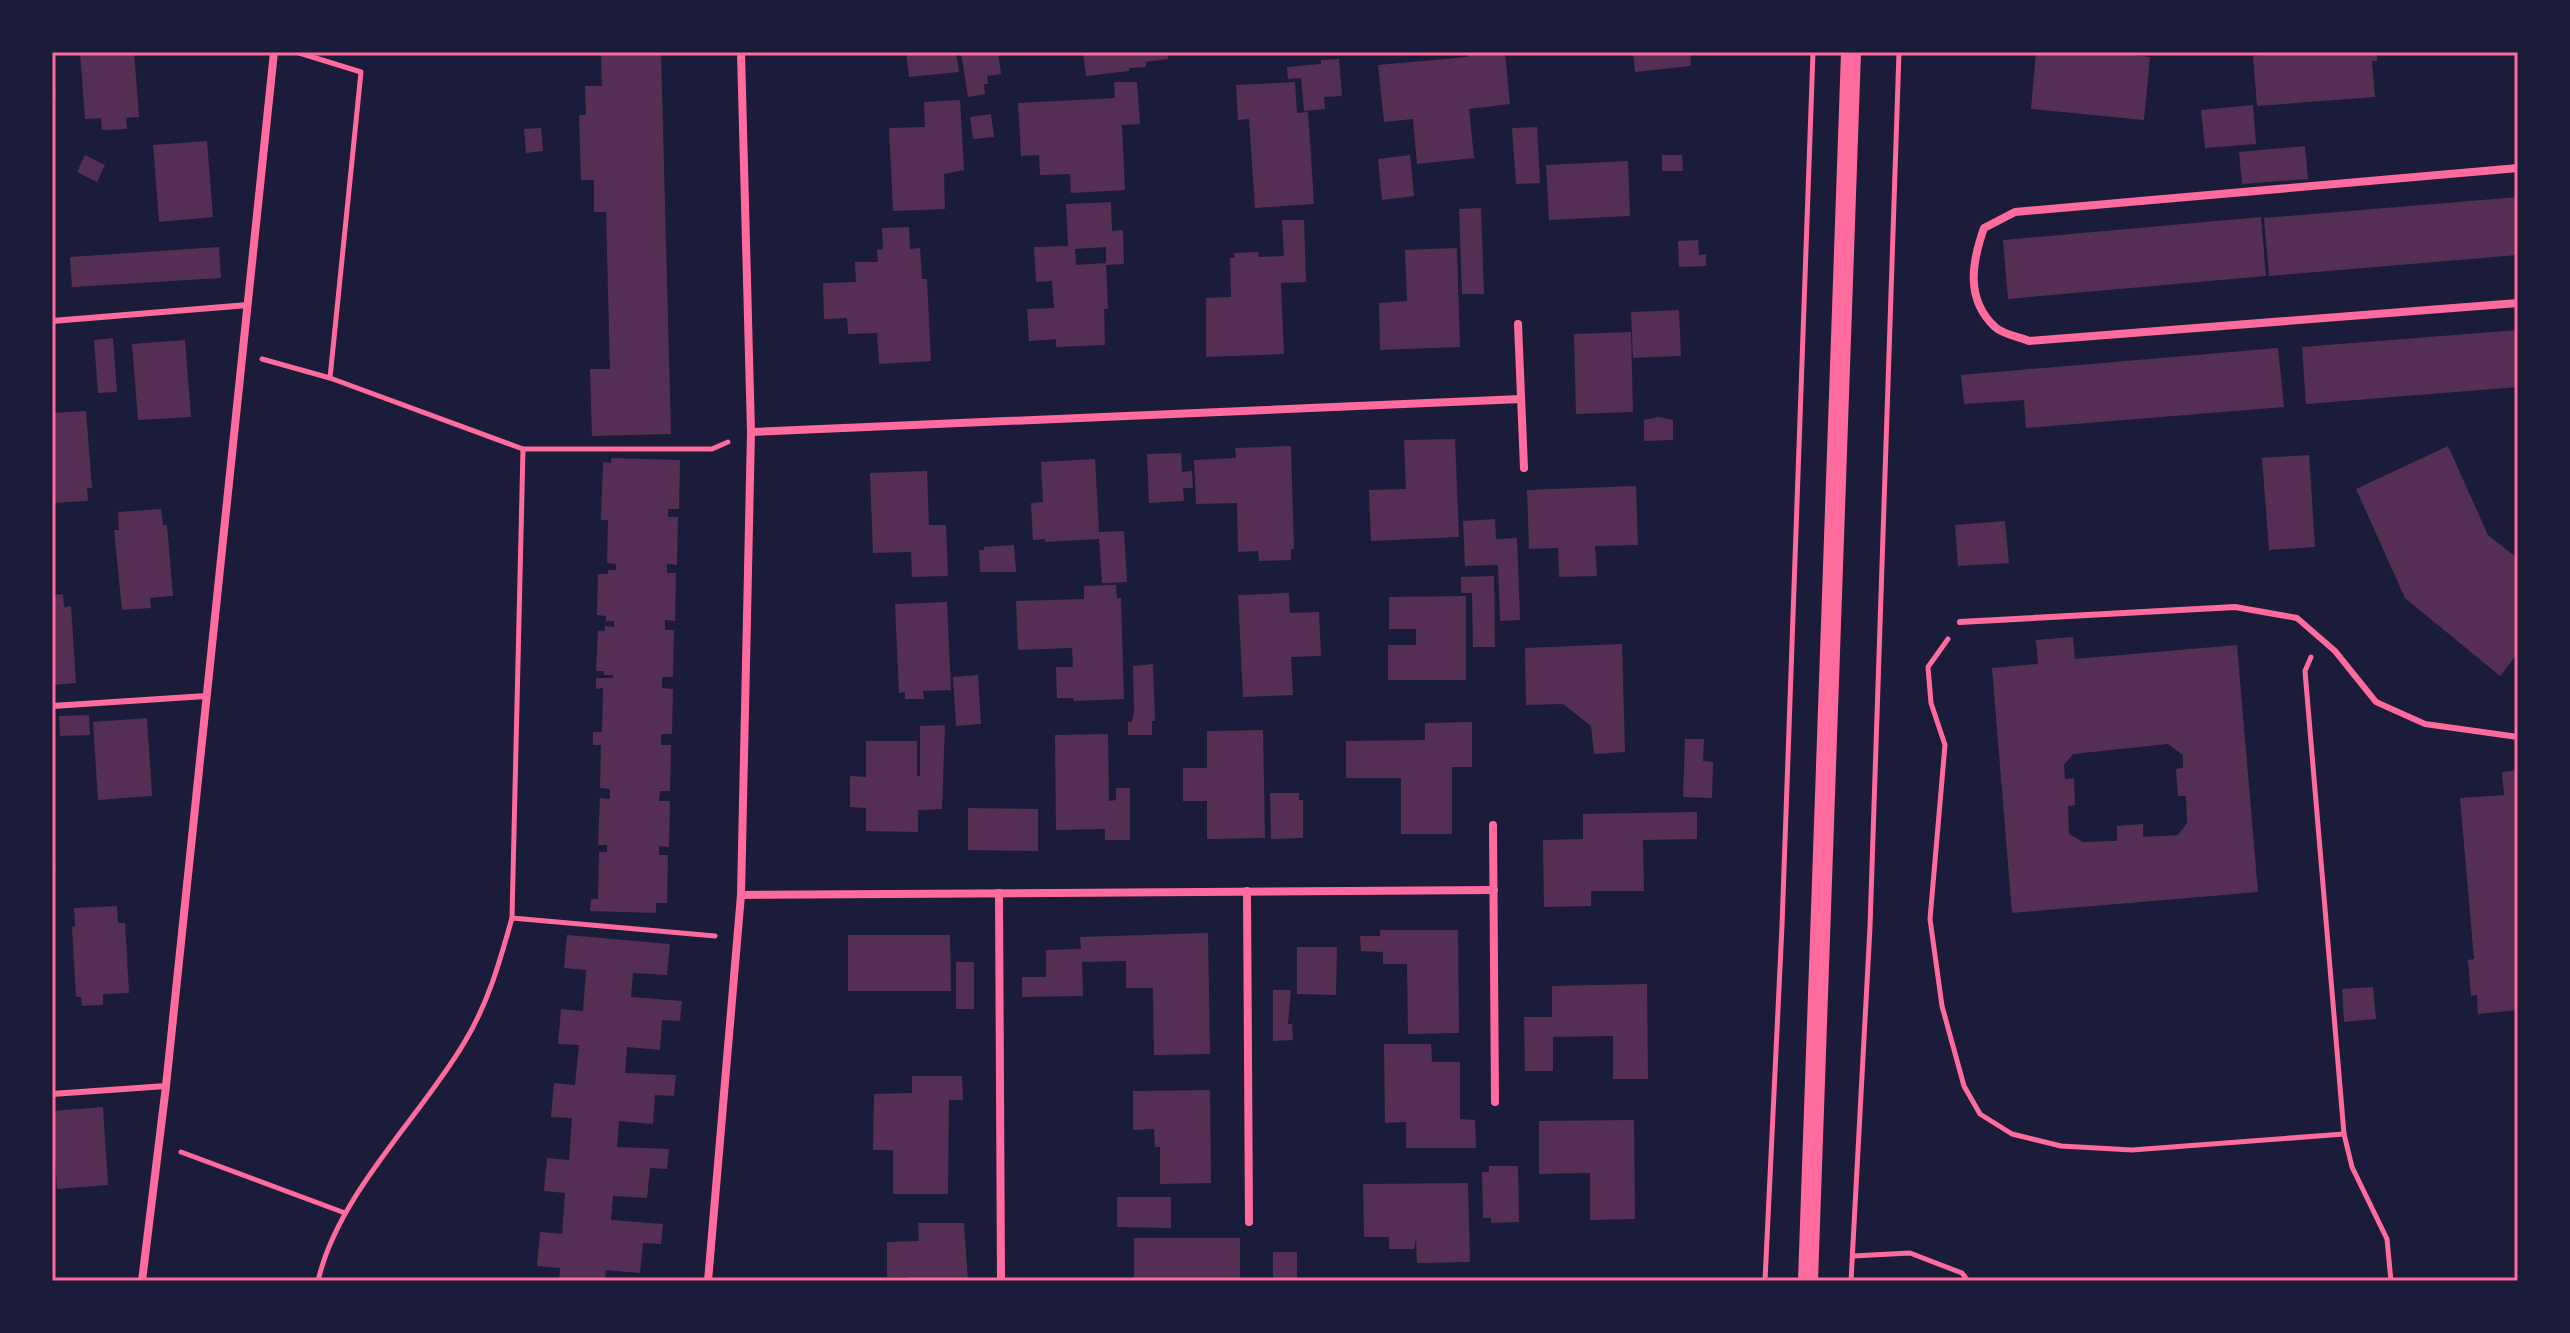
<svg xmlns="http://www.w3.org/2000/svg" width="2570" height="1333" font-family="'Golos Text',sans-serif">
<style>
.building{fill:#542f53;fill-rule:evenodd}
.lines{fill:none;stroke-linecap:round;stroke-linejoin:round}
.path{stroke:#ff6b9d;stroke-width:5}
.service{stroke:#ff6b9d;stroke-width:6}
.minor{stroke:#ff6b9d;stroke-width:8}
.primary{stroke:#ff6b9d;stroke-width:20}
.neatline{fill:none;stroke:#ff6b9d;stroke-width:3}
</style>
<rect width="100%" height="100%" fill="#1b1b3a"/>
<!-- building -->
<g class="building">
<polygon points="80,52 134,52 139,117 126,118 127,129 102,130 101,118 85,119"/>
<polygon points="601,52 661,52 671,434 592,436 590,369 610,369 606,212 594,212 594,180 581,180 579,115 586,115 585,86 602,86"/>
<polygon points="906,52 956,52 959,72 909,77"/>
<polygon points="961,52 998,52 1001,74 987,76 988,84 984,84 985,94 968,97"/>
<polygon points="1083,52 1167,52 1168,59 1146,62 1146,67 1129,68 1129,71 1086,76"/>
<polygon points="1470,52 1505,52 1510,104 1469,109 1474,158 1417,164 1413,119 1384,122 1378,65 1467,57"/>
<polygon points="1633,52 1690,52 1691,66 1635,72"/>
<polygon points="2036,52 2098,52 2150,57 2144,120 2031,109"/>
<polygon points="2302,52 2377,52 2377,61 2372,61 2375,97 2257,106 2253,56"/>
<polygon points="1339,59 1342,96 1324,97 1325,109 1304,111 1301,78 1288,79 1287,67 1321,64 1321,60"/>
<polygon points="52,72 54,72 56,98 52,98"/>
<polygon points="1114,82 1137,82 1140,124 1122,125 1125,190 1071,193 1070,174 1040,175 1039,155 1021,156 1018,103 1115,98"/>
<polygon points="1295,82 1297,113 1308,112 1314,204 1255,208 1249,119 1238,120 1236,85"/>
<polygon points="960,100 964,170 944,174 945,209 893,211 889,128 925,127 924,102"/>
<polygon points="2253,105 2256,144 2205,148 2201,110"/>
<polygon points="991,114 994,137 973,139 970,117"/>
<polygon points="1537,127 1540,183 1516,184 1512,128"/>
<polygon points="541,128 543,151 526,153 524,129"/>
<polygon points="207,141 213,217 159,222 153,145"/>
<polygon points="2305,146 2308,179 2242,184 2239,152"/>
<polygon points="85,155 105,165 97,182 77,172"/>
<polygon points="1410,155 1414,196 1382,200 1378,159"/>
<polygon points="1662,155 1682,155 1683,171 1662,171"/>
<polygon points="1628,161 1630,216 1549,220 1546,165"/>
<polygon points="2518,197 2518,255 2269,276 2264,218"/>
<polygon points="1111,202 1112,231 1123,230 1124,264 1106,265 1106,247 1075,249 1076,265 1106,263 1108,309 1104,309 1105,345 1056,347 1056,339 1029,341 1027,309 1054,308 1052,281 1036,282 1034,247 1068,246 1066,204"/>
<polygon points="1481,208 1484,294 1462,294 1459,209"/>
<polygon points="2261,217 2266,276 2008,299 2003,240"/>
<polygon points="1282,220 1304,220 1306,282 1281,283 1284,354 1206,357 1206,298 1231,297 1230,258 1235,258 1234,253 1258,252 1259,257 1284,256"/>
<polygon points="909,227 910,249 920,248 922,279 927,279 931,361 879,364 877,333 848,334 847,318 824,319 823,283 856,282 855,262 878,262 877,250 883,249 882,228"/>
<polygon points="1698,240 1699,255 1706,254 1706,266 1679,267 1678,241"/>
<polygon points="219,247 221,278 72,287 70,257"/>
<polygon points="1457,248 1460,347 1380,350 1379,303 1407,301 1405,250"/>
<polygon points="1679,310 1681,356 1633,358 1631,312"/>
<polygon points="2518,330 2518,387 2306,404 2302,347"/>
<polygon points="1631,332 1633,412 1576,414 1574,334"/>
<polygon points="113,338 117,392 98,393 94,340"/>
<polygon points="185,340 191,417 138,420 132,344"/>
<polygon points="2278,348 2284,407 2026,428 2024,400 1964,404 1961,375"/>
<polygon points="86,411 92,488 87,488 88,501 52,503 52,413"/>
<polygon points="1658,417 1673,420 1673,440 1644,441 1644,420"/>
<polygon points="1455,439 1459,537 1371,541 1369,490 1406,489 1404,440"/>
<polygon points="1291,446 1294,549 1291,549 1291,560 1259,561 1258,551 1238,552 1237,503 1196,504 1194,460 1236,458 1235,448"/>
<polygon points="2448,446 2488,535 2518,559 2518,653 2500,676 2405,598 2356,489"/>
<polygon points="1181,453 1182,472 1192,471 1193,488 1183,488 1184,501 1149,503 1147,454"/>
<polygon points="2309,455 2315,547 2269,550 2262,458"/>
<polygon points="611,458 680,460 679,509 668,509 668,517 678,517 677,565 667,564 667,573 676,573 675,621 665,620 665,630 674,630 673,677 662,677 662,688 673,689 672,734 661,734 661,745 671,745 670,791 660,791 659,801 670,801 669,847 659,846 659,855 668,855 667,903 656,903 656,913 590,911 591,899 598,899 599,852 607,852 607,845 598,845 600,798 610,799 610,789 600,788 601,745 593,745 593,732 602,732 603,688 596,689 596,678 613,678 613,675 604,675 604,671 596,671 598,631 605,631 605,626 614,627 614,621 606,621 606,616 597,615 598,574 608,574 608,570 616,570 616,564 607,563 608,520 601,520 603,462 611,463"/>
<polygon points="1095,459 1099,532 1124,531 1127,582 1102,583 1099,539 1045,542 1045,539 1033,540 1031,503 1043,502 1041,462"/>
<polygon points="927,471 929,525 946,525 948,576 912,577 911,552 873,553 870,473"/>
<polygon points="1636,486 1638,545 1595,546 1597,576 1559,577 1558,548 1529,549 1527,490"/>
<polygon points="161,509 163,525 167,525 173,596 150,598 151,608 122,610 114,530 119,530 118,512"/>
<polygon points="1495,519 1496,539 1517,538 1520,620 1500,621 1498,565 1465,566 1463,521"/>
<polygon points="2005,521 2009,563 1958,566 1955,525"/>
<polygon points="1014,545 1016,572 980,572 979,550 984,550 984,547"/>
<polygon points="1494,576 1495,647 1473,647 1472,593 1461,593 1461,577"/>
<polygon points="1116,585 1117,598 1121,598 1124,699 1074,701 1073,698 1057,698 1056,667 1073,667 1072,648 1018,650 1016,601 1084,599 1084,586"/>
<polygon points="1289,593 1290,613 1319,612 1321,656 1291,657 1293,695 1243,697 1238,595"/>
<polygon points="63,594 64,607 71,606 76,683 52,685 52,595"/>
<polygon points="1466,596 1466,680 1388,680 1388,645 1416,645 1416,629 1389,629 1389,597"/>
<polygon points="947,602 951,690 923,691 924,699 905,699 905,692 899,693 895,604"/>
<path d="M2073,637L2075,659L2237,645L2258,892L2012,913L1992,668L2038,664L2036,640ZM2168,744L2183,755V768L2176,769L2178,796H2186L2187,823L2178,835L2143,837V824L2117,826V841L2083,842L2069,834L2068,806L2075,805L2074,778L2065,779L2064,765L2073,754Z"/>
<polygon points="1622,644 1625,752 1594,754 1591,726 1563,704 1526,705 1525,648"/>
<polygon points="1153,664 1155,721 1152,721 1152,735 1128,735 1128,722 1132,722 1134,711 1133,666"/>
<polygon points="978,675 981,724 956,726 953,677"/>
<polygon points="89,715 90,735 60,736 59,716"/>
<polygon points="147,718 152,796 98,800 93,722"/>
<polygon points="1472,722 1472,767 1452,767 1452,834 1401,834 1401,778 1346,778 1346,741 1425,740 1425,723"/>
<polygon points="945,725 942,809 918,810 918,832 866,831 866,808 850,807 850,776 866,777 866,741 917,741 917,776 920,776 920,726"/>
<polygon points="1263,730 1265,838 1207,839 1207,801 1183,801 1183,768 1207,768 1207,731"/>
<polygon points="1108,734 1109,801 1116,800 1116,788 1130,788 1130,840 1105,840 1105,829 1056,830 1055,735"/>
<polygon points="1685,739 1704,739 1703,761 1713,762 1712,798 1683,797"/>
<polygon points="2518,770 2518,1010 2478,1014 2477,995 2471,996 2468,960 2474,959 2460,798 2504,795 2502,772"/>
<polygon points="1270,793 1299,793 1299,800 1303,800 1303,838 1271,839"/>
<polygon points="968,808 1038,809 1038,851 968,850"/>
<polygon points="1697,812 1697,839 1643,840 1644,891 1591,891 1591,906 1544,907 1543,840 1583,839 1583,814"/>
<polygon points="52,844 54,844 56,871 52,871"/>
<polygon points="117,906 118,923 125,923 129,993 103,994 103,1005 82,1006 81,997 76,997 72,927 75,926 74,908"/>
<polygon points="1380,930 1458,930 1459,1033 1408,1034 1407,964 1383,964 1383,952 1361,951 1360,936 1380,936"/>
<polygon points="1208,933 1210,1054 1154,1055 1153,988 1126,988 1126,961 1082,962 1083,996 1022,997 1022,977 1046,977 1046,950 1081,949 1080,937"/>
<polygon points="567,935 670,944 667,975 633,973 631,997 682,1001 680,1021 662,1020 660,1050 627,1047 625,1073 676,1075 674,1096 655,1095 653,1124 619,1121 617,1147 669,1149 667,1169 650,1168 647,1198 613,1196 611,1220 663,1224 661,1244 643,1243 640,1273 606,1270 605,1281 559,1281 560,1268 537,1266 540,1232 562,1234 565,1193 544,1191 547,1158 569,1160 572,1118 551,1117 554,1083 575,1085 579,1045 558,1044 561,1009 583,1011 586,970 564,968"/>
<polygon points="848,935 950,935 951,991 848,991"/>
<polygon points="1297,947 1337,947 1336,995 1297,994"/>
<rect x="956" y="962" width="18" height="47"/>
<polygon points="1647,984 1648,1079 1613,1079 1613,1036 1553,1037 1553,1071 1525,1071 1524,1017 1552,1017 1552,986"/>
<polygon points="2373,987 2376,1019 2344,1022 2342,989"/>
<polygon points="1273,990 1291,990 1288,1024 1292,1024 1293,1040 1273,1041"/>
<polygon points="1384,1044 1431,1044 1432,1062 1460,1062 1460,1119 1475,1120 1476,1148 1406,1148 1406,1122 1385,1123"/>
<polygon points="912,1076 962,1076 963,1100 949,1100 948,1194 893,1194 893,1150 873,1150 874,1094 912,1093"/>
<polygon points="1210,1090 1211,1183 1160,1184 1160,1147 1155,1147 1154,1129 1133,1130 1133,1091"/>
<polygon points="103,1107 108,1185 57,1189 52,1111"/>
<polygon points="1634,1120 1635,1219 1590,1220 1590,1173 1539,1174 1539,1121"/>
<polygon points="1489,1166 1518,1166 1519,1222 1491,1223 1491,1218 1483,1218 1482,1172 1489,1172"/>
<polygon points="1468,1183 1470,1262 1417,1263 1416,1238 1414,1249 1389,1249 1389,1237 1364,1237 1363,1184"/>
<polygon points="1117,1197 1171,1197 1171,1228 1117,1227"/>
<polygon points="918,1223 964,1223 968,1281 907,1281 907,1277 887,1277 887,1242 919,1241"/>
<rect x="1134" y="1238" width="106" height="43"/>
<rect x="1273" y="1252" width="24" height="29"/>
</g>
<g class="lines">
<!-- path -->
<g class="path">
<polyline points="296,52 361,72 330,378"/>
<polyline points="262,359 330,378 523,449 712,449 728,442"/>
<polyline points="1948,639 1928,667 1931,703 1945,745 1930,919 1942,1006 1964,1086 1980,1114 2012,1134 2061,1146 2132,1150 2344,1134"/>
<polyline points="2311,657 2305,671 2344,1134 2352,1167 2387,1239 2391,1281"/>
<polyline points="512,918 715,936"/>
<polyline points="181,1152 345,1213"/>
<polyline points="1853,1256 1910,1253 1962,1273 1968,1281"/>
<path d="M318,1281C338,1194 419,1119 464,1043C488,1004 500,961 512,918L523,449"/>
<polyline points="1765,1281 1782,926 1813,52"/>
<polyline points="1851,1281 1870,927 1899,52"/>
</g>
<!-- service -->
<g class="service">
<polyline points="52,321 248,305"/>
<polyline points="1960,622 2235,607 2297,618 2335,651 2376,702 2425,724 2518,737"/>
<polyline points="52,706 206,696"/>
<polyline points="52,1094 166,1086"/>
</g>
<!-- minor -->
<g class="minor">
<path d="M2518,168L2015,212L1984,228C1972,262 1965,299 1995,327C2002,334 2019,337 2029,341L2518,303"/>
<polyline points="1518,324 1524,468"/>
<polyline points="751,432 1521,399"/>
<polyline points="1493,825 1495,1102"/>
<polyline points="1247,891 1249,1222"/>
<polyline points="999,893 1001,1281"/>
<polyline points="741,895 1494,890"/>
<polyline points="142,1281 166,1086 274,52"/>
<polyline points="708,1281 741,895 751,432 741,52"/>
</g>
<!-- primary -->
<polyline class="primary" points="1808,1281 1851,52"/>
</g>
<!-- border -->
<rect width="2570" height="1333" fill="none" stroke="#1b1b3a" stroke-width="108"/>
<rect x="54" y="54" width="2462" height="1225" class="neatline"/>
</svg>
